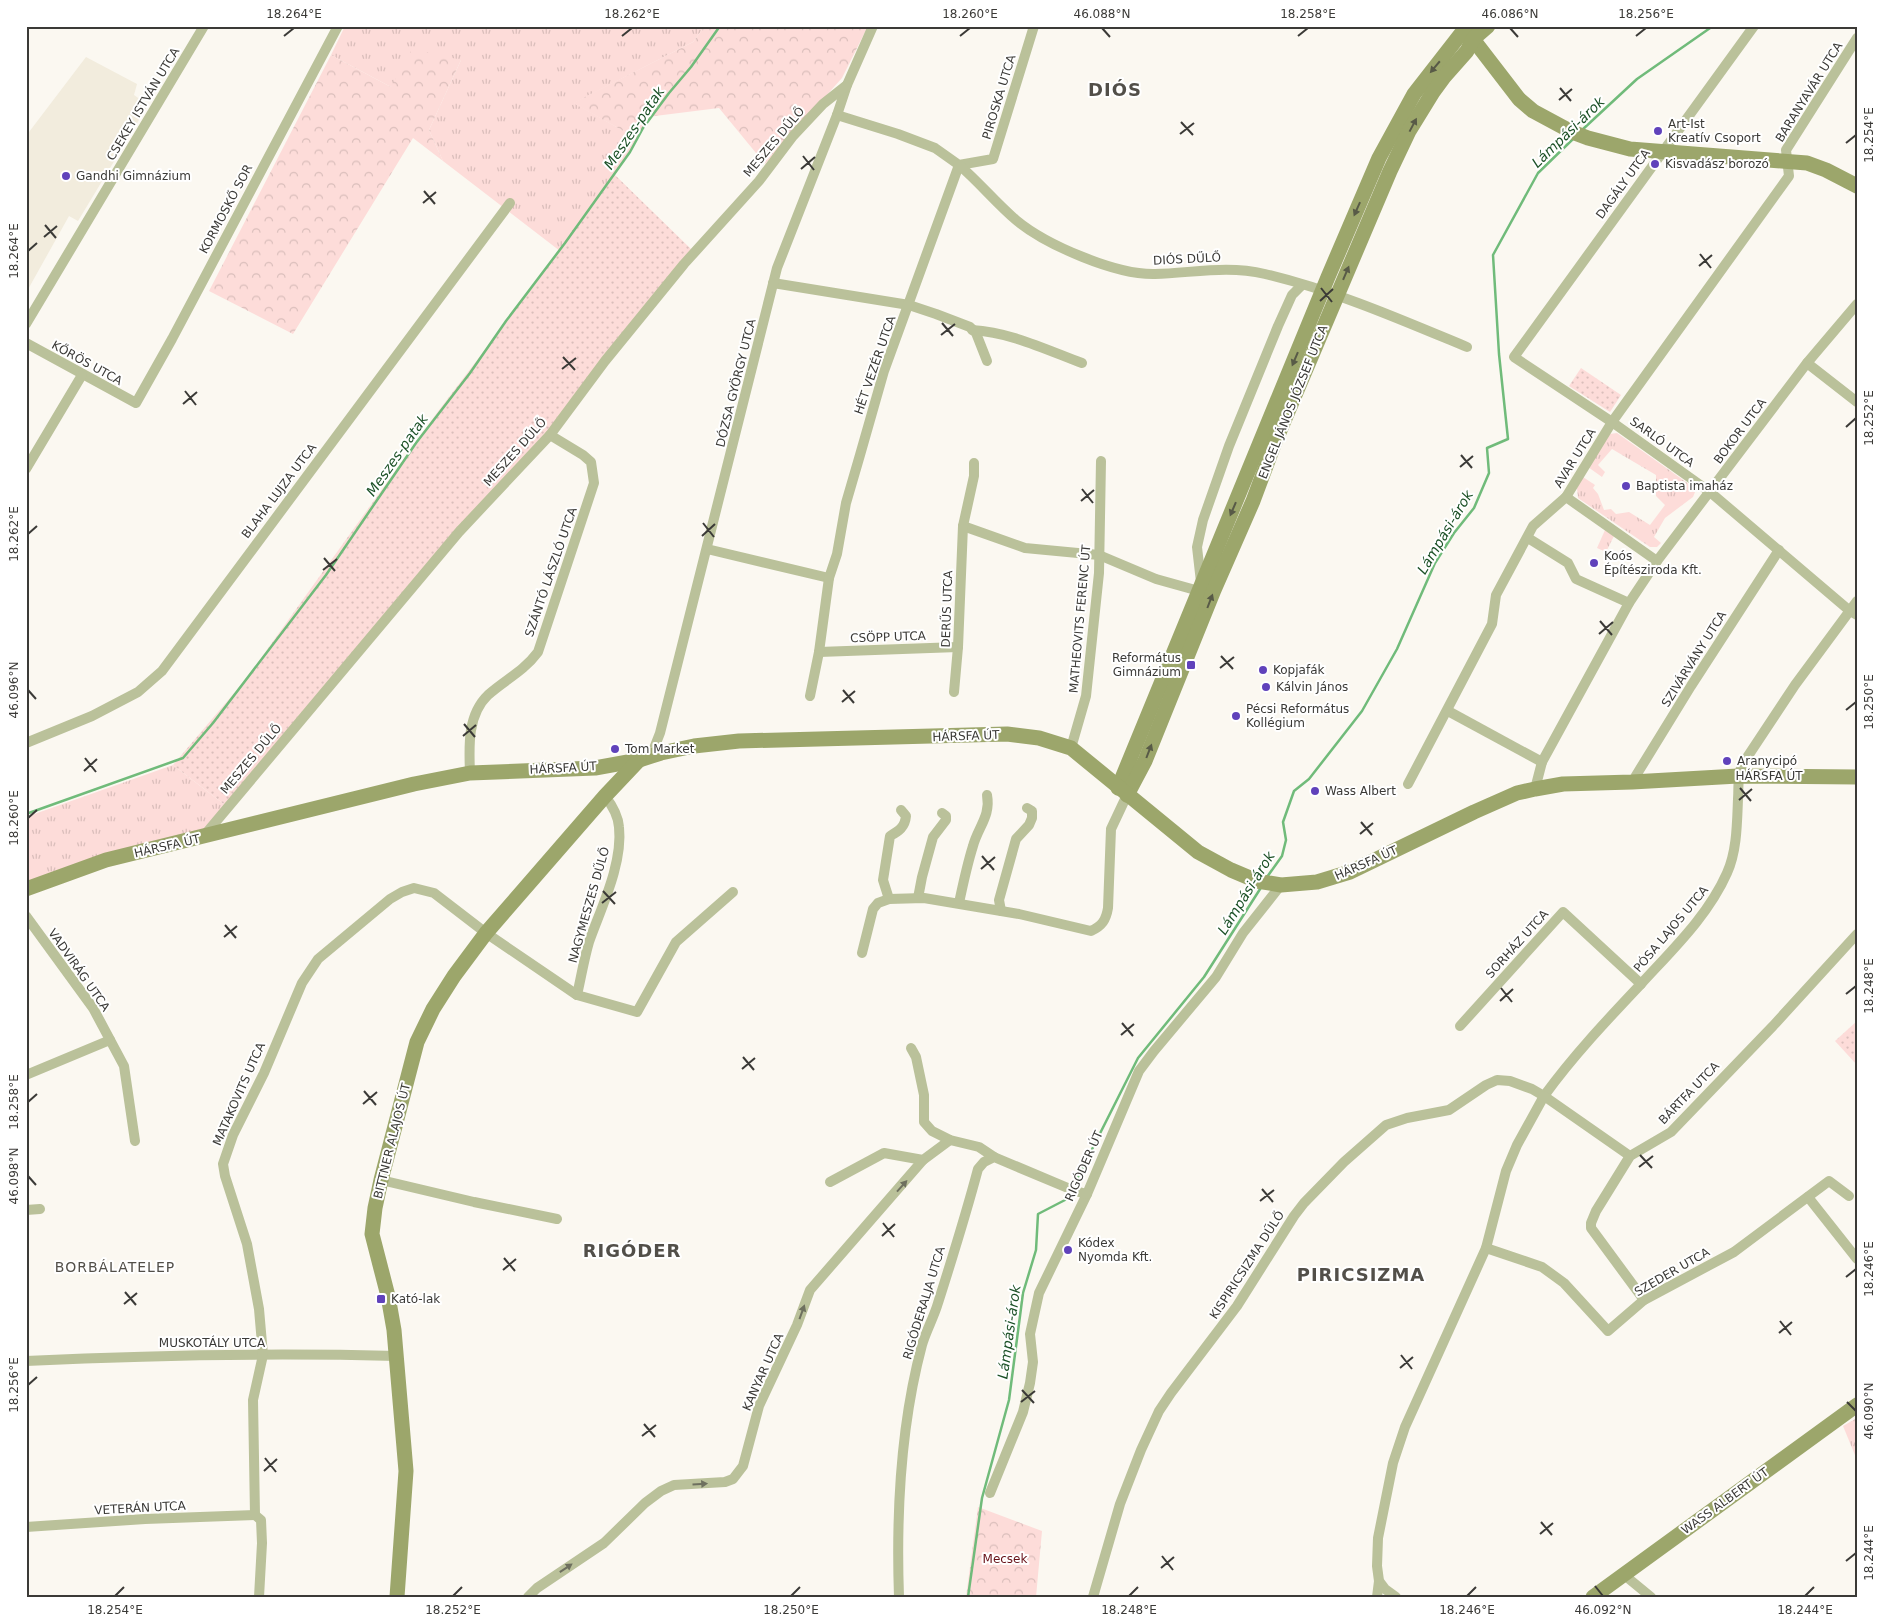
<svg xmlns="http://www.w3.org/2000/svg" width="1883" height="1623" font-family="'DejaVu Sans',sans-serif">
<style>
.built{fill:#f2ecdd}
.grass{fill:url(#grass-tufts)}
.forest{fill:url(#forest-crowns)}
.park{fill:url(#park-dots)}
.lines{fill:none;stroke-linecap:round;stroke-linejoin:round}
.stream{stroke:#70bb7a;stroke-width:2.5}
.street{stroke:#bac19a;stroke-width:10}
.secondary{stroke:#9ca66b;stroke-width:15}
.oneway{fill:#585a47}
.oneway2{fill:#6e705f}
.ticks{fill:none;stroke:#3b3a37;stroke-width:2}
.poi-dot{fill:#6042bb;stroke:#fff;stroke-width:2}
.labels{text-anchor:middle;stroke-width:4;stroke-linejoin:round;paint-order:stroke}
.street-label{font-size:12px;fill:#3b3a37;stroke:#fff}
.poi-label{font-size:12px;fill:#3b3a37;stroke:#fff;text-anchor:start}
.park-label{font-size:12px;fill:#671017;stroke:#fff}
.water-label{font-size:14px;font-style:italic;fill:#1c5127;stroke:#fff}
.neighbourhood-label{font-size:14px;letter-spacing:1px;fill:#524f49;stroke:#fff}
.district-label{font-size:18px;font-weight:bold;letter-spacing:1px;fill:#524f49;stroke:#fff}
.neatline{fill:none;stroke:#3b3a37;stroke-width:2}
.ticks-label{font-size:12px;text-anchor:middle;fill:#3b3a37}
</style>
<defs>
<pattern id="grass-tufts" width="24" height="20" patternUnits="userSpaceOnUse" patternTransform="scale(1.25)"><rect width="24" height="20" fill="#fddcd9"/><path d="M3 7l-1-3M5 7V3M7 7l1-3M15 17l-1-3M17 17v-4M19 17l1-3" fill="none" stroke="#dabebb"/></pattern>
<pattern id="forest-crowns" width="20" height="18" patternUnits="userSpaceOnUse" patternTransform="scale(1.25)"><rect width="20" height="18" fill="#fddcd9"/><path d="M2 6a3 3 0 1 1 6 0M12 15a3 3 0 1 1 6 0" fill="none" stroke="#dabebb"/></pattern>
<pattern id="park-dots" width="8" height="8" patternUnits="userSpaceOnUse" patternTransform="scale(1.25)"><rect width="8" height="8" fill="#fddcd9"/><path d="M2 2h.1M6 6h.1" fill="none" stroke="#dabebb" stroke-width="1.8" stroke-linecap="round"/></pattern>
</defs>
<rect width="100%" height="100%" fill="#fbf8f1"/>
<!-- built -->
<polygon class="built" points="86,57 137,84 134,95 148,105 78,221 69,216 26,293 26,136"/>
<!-- grass -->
<g class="grass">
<polygon points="345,26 705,26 693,42 574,103 638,139 615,175 560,251 443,161 429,130 461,60 391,87 331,55"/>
<polygon points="1617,433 1693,487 1695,492 1693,497 1665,518 1654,537 1661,543 1657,547 1650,547 1578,498 1577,488 1583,477 1595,485 1593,488 1598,494 1604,510 1611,509 1616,514 1629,512 1650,525 1665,505 1656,496 1656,475 1612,449 1598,465 1605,472 1602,477 1588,467 1609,434"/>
<polygon points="1605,530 1614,536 1606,552 1597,548"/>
<polygon points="173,765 225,805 199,835 26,887 26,817"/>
<polygon points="1857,1418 1857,1460 1843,1426"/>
</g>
<!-- forest -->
<g class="forest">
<polygon points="705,26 864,26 867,28 842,78 765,164 719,108 647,117 638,139 573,103 693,42"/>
<polygon points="412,49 461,60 429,130 443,161 413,138 293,334 209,291 331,55 391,87"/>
<polygon points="978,1507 1042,1531 1036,1597 966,1597"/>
</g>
<!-- park -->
<g class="park">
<polygon points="615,175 691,249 550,435 225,805 173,765 246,679 436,414 560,251"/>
<polygon points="1581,368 1621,395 1610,412 1569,386"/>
<polygon points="1857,1021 1857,1065 1835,1041"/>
</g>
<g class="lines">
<!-- stream -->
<g class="stream">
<polyline points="1582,130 1637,79 1713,26"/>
<polyline points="26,814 183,758 213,723 326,575 416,443 470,373 506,321 565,243 630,152 643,128 669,93 691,67 720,26"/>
<polyline points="1267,877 1282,856 1286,840 1283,822 1294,791 1309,779 1362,711 1397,649 1435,563 1454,533 1474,508 1489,473 1487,448 1508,439 1499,354 1493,255 1538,173 1573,139"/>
<polyline points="1073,1187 1138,1058 1204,977 1262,886"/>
<polyline points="968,1597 982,1498 1009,1400 1023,1293 1036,1250 1038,1214 1065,1200 1070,1192"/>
</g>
<!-- street -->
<g class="street">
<polyline points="1754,26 1514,357 1612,422 1710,492 1850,611 1857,615"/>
<polyline points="837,115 898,134 935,148 959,165 993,159 1034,26"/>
<polyline points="773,283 909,305 936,314 970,327 976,333 987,361"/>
<polyline points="26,324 204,26"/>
<path d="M972,330C1010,332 1047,350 1082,363"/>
<polyline points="26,343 136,403 172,339 338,26"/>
<polyline points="1807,363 1857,402"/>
<polyline points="26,469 82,375"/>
<polyline points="1566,497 1657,561"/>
<polyline points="963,526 1025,548 1099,555 1156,579 1199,591"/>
<polyline points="1528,538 1568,563 1576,579 1629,603"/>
<polyline points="707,549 829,578"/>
<polyline points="1201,582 1197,547 1203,520 1229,446 1278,326 1292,295 1302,285"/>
<polyline points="819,652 958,647"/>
<polyline points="954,692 958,647 963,526 974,476 974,463"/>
<path d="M810,696L819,652L829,578L837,554L846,503L860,455L884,371L959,165C979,182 996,203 1016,220C1046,245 1116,275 1155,274C1193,273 1227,265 1265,274C1333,290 1402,320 1467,347"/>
<polyline points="1448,711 1542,762"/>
<polyline points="26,743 92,716 138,692 162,671 510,203"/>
<polyline points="1071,748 1086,696 1099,573 1101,461"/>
<polyline points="651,756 660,733 777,268 837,115 847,85 873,26"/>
<path d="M470,773C469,747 467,715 488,695C506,679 523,672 538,652L594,483L591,462L583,455L550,435"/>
<polyline points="1632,782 1691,686 1779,550"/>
<polyline points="1408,784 1492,624 1496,595 1533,526 1566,497 1612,422 1789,176 1786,150 1857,38"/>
<polyline points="1535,789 1542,762 1629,603 1657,561 1807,363 1857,304"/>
<path d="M605,796C612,805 618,815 619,827C623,864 601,908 589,942C584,959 581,978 577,995L637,1012L676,942L733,892"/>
<polyline points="203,837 459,532 550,435 605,361 684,264 759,181 793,136 823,104 847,85"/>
<polyline points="918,898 922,877 933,837 946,820 946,816 942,813"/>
<path d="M889,899L883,880L890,836C899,831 905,827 906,816L901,810"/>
<path d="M959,903C963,884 967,865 973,846C978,827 991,816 987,795"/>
<polyline points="1001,911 999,900 1016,839 1029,825 1032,818 1032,811 1027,808"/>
<polyline points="26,916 93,1008 124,1066 135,1141"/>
<path d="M862,953L873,909L878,903L889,899L924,898L1019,914L1091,931C1102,926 1106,920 1108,908L1111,829L1127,795"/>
<polyline points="1460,1026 1563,912 1641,984"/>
<polyline points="911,1048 916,1057 924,1095 924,1122 932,1131 950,1140 979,1147 994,1157"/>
<polyline points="26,1075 110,1040"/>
<polyline points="381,1180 474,1202 557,1219"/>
<polyline points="830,1182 884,1153 923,1160 950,1140"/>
<polyline points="1808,1197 1857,1259"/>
<polyline points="26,1210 40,1209"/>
<polyline points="1486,1248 1542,1267 1564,1283 1608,1331 1644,1300 1734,1252 1829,1181 1849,1196"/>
<polyline points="1644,1300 1591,1228 1591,1223 1596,1211 1630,1156 1671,1132 1773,1026 1857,934"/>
<path d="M26,1361C150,1355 274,1353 397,1356"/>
<polyline points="990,1493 1023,1412 1030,1383 1033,1362 1030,1334 1039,1293 1087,1194 1139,1071 1154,1051 1216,977 1243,933 1281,885"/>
<polyline points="26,1527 145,1519 255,1515"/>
<polyline points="1623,1574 1651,1597"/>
<polyline points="259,1597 262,1543 261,1520 255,1515 253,1400 263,1355 259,1309 247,1244 225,1176 223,1164 233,1135 264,1073 302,983 318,959 390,899 402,892 414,888 434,893 486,933 577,995"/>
<polyline points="528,1597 537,1588 604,1543 645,1503 661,1491 674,1485 725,1482 733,1479 743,1466 759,1406 797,1325 810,1290 923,1160"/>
<path d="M899,1597C896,1512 900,1427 922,1345C926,1331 934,1317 938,1303C952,1259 966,1214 978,1169L984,1162L994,1157L1075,1191L1087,1194"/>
<path d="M1093,1597L1120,1504L1141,1450L1159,1411L1171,1393L1237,1306L1294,1216L1304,1203L1344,1162L1386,1125L1407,1118L1449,1110L1486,1085L1497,1080L1510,1081L1532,1089L1544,1096C1573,1056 1607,1020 1641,984C1672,950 1708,916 1727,873C1737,851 1737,823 1738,799C1739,786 1737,777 1742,765L1795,685L1857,601"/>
<polyline points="1377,1597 1379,1581"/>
<polyline points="1396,1597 1385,1589 1379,1581 1377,1566 1378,1538 1393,1463 1405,1427 1486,1248 1506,1171 1517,1145 1544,1096 1630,1156"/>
</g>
<!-- secondary -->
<g class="secondary">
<polyline points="1469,34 1519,99 1533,111 1572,132 1588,138 1630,149 1807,163 1826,170 1857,186"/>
<polyline points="1118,788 1328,277 1379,158 1414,94 1467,26"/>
<polyline points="1127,795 1145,761 1214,590 1253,501 1275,442 1390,171 1409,131 1433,92 1444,77 1467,51 1473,39 1488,26"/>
<polyline points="26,889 106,860 414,784 470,773 595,768 639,760 661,753 694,746 739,741 1007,734 1039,738 1071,748 1198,852 1231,870 1257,881 1281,885 1317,882 1350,872 1474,812 1517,793 1535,789 1563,784 1632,782 1738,776 1857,777"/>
<polyline points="397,1597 406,1471 394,1330 388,1296 372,1234 375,1208 381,1180 417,1042 433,1009 454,976 486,933 605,796 639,760"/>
<polyline points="1593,1597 1857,1405"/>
</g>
</g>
<!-- one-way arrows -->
<defs><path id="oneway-solid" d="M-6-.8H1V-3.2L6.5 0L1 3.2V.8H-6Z" transform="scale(1.25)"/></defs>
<g class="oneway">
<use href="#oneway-solid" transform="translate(1435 67) rotate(130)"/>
<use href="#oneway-solid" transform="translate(1413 125) rotate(-62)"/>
<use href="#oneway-solid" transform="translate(1357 209) rotate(114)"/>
<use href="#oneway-solid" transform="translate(1346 273) rotate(-67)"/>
<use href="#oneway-solid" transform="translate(1295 359) rotate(113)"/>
<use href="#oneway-solid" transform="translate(1233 509) rotate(113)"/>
<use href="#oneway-solid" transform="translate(1210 601) rotate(-69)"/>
<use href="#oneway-solid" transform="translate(1149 751) rotate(-69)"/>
</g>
<g class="oneway2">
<use href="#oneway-solid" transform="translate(902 1186) rotate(-48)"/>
<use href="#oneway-solid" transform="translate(802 1312) rotate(-70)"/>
<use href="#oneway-solid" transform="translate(700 1484) rotate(-4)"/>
<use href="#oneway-solid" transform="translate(566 1568) rotate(-34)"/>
</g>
<!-- ticks -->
<path class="ticks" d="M1102,28L1110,37M1510,28L1518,37M284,36L294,28M622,36L632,28M960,36L970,28M1298,36L1308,28M1636,36L1646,28M1560,88L1571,101M1559,100L1572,89M1181,122L1193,135M1180,134L1194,123M1846,143L1856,135M803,156L814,170M801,169L815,157M424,191L435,204M423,203L436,192M45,225L56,238M44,237L57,226M28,251L37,243M1700,254L1711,268M1699,266L1712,255M1321,288L1332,302M1320,301L1333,289M942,323L953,336M941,335L955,324M563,357L575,370M562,369L576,358M185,391L196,405M183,404L197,392M1846,427L1856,418M1461,455L1472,468M1460,467L1473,456M1082,489L1093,503M1081,501L1094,490M703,523L714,537M28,534L37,526M702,536L715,524M324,558L335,571M323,570L337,559M1600,621L1612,635M1599,634L1613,622M1221,656L1233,669M1220,668L1234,657M28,690L36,699M843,690L854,703M842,702L855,691M1846,710L1856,702M464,724L475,737M463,736L476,725M85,758L96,772M84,771L97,759M1740,788L1751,801M1739,800L1752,789M28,818L37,810M1361,822L1372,835M1360,834L1373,823M982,856L994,870M981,869L995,857M603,891L615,904M602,903L616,892M225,925L236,938M224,937L237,926M1501,988L1512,1002M1846,994L1856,986M1500,1001L1513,989M1122,1023L1133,1036M1121,1035L1134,1024M743,1057L754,1070M742,1069L755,1058M364,1091L376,1105M28,1102L37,1094M363,1104L377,1092M1640,1155L1652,1168M1639,1167L1653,1156M28,1176L36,1185M1262,1189L1273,1202M1260,1201L1274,1190M883,1223L894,1237M882,1236L895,1224M504,1258L515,1271M503,1270L516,1259M1846,1277L1856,1269M125,1292L136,1305M124,1304L137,1293M1780,1321L1791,1335M1779,1333L1792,1322M1401,1355L1412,1369M1400,1368L1413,1357M28,1385L37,1377M1022,1390L1034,1403M1021,1402L1035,1391M1847,1402L1856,1411M644,1424L655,1437M642,1436L656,1425M265,1458L276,1472M264,1471L277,1459M1541,1522L1552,1535M1540,1534L1553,1523M1162,1556L1173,1570M1846,1561L1856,1553M1161,1568L1174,1557M1595,1586L1603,1596M115,1596L124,1587M453,1596L462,1587M791,1596L800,1587M1129,1596L1138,1587M1467,1596L1476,1587M1805,1596L1814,1587"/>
<!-- markers -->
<g class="poi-dot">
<circle cx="1658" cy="131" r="5"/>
<circle cx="1655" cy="164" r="5"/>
<circle cx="66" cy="176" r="5"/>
<circle cx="1626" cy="486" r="5"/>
<circle cx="1594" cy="563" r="5"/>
<rect x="1186" y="660" width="10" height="10" rx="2.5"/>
<circle cx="1263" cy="670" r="5"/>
<circle cx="1266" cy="687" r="5"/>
<circle cx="1236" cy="716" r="5"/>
<circle cx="615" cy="749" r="5"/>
<circle cx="1727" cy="761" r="5"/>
<circle cx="1315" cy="791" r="5"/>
<circle cx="1068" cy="1250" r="5"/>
<rect x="376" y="1294" width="10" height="10" rx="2.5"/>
</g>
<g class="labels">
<!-- street labels -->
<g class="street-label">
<text transform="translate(1809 92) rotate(-58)" y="4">BARANYAVÁR UTCA</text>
<text transform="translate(999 97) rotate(-73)" y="4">PIROSKA UTCA</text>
<text transform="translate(143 104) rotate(-59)" y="4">CSEKEY ISTVÁN UTCA</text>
<text transform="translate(774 142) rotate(-50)" y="4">MESZES DŰLŐ</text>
<text transform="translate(1623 184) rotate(-54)" y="4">DAGÁLY UTCA</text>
<text transform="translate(226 209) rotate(-62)" y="4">KORMOSKŐ SOR</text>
<text transform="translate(1187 259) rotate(-3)" y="4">DIÓS DŰLŐ</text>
<text transform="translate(87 363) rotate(29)" y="4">KŐRÖS UTCA</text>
<text transform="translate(875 365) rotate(-71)" y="4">HÉT VEZÉR UTCA</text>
<text transform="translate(736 383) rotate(-76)" y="4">DÓZSA GYÖRGY UTCA</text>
<text transform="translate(1293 402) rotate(-68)" y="4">ENGEL JÁNOS JÓZSEF UTCA</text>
<text transform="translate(1740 431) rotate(-53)" y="4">BOKOR UTCA</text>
<text transform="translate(1662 442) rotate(36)" y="4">SARLÓ UTCA</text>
<text transform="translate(515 452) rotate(-48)" y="4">MESZES DŰLŐ</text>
<text transform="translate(1575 458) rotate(-58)" y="4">AVAR UTCA</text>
<text transform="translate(279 491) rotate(-53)" y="4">BLAHA LUJZA UTCA</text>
<text transform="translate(551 572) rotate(-71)" y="4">SZÁNTÓ LÁSZLÓ UTCA</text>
<text transform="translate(947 609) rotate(-88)" y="4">DERŰS UTCA</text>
<text transform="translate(1080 619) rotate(-85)" y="4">MATHEOVITS FERENC ÚT</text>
<text transform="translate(888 637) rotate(-2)" y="4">CSÖPP UTCA</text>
<text transform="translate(1694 659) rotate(-58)" y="4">SZIVÁRVÁNY UTCA</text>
<text transform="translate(966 736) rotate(-2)" y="4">HÁRSFA ÚT</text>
<text transform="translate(251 759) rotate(-50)" y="4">MESZES DŰLŐ</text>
<text transform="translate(563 768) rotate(-3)" y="4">HÁRSFA ÚT</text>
<text x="1769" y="780">HÁRSFA ÚT</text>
<text transform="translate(167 846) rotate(-13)" y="4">HÁRSFA ÚT</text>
<text transform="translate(1366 863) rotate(-24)" y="4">HÁRSFA ÚT</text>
<text transform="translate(589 905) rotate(-74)" y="4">NAGYMESZES DŰLŐ</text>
<text transform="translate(1671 929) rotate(-50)" y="4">PÓSA LAJOS UTCA</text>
<text transform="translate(1517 944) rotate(-48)" y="4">SORHÁZ UTCA</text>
<text transform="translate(79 970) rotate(55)" y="4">VADVIRÁG UTCA</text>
<text transform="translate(1689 1093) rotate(-46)" y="4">BÁRTFA UTCA</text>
<text transform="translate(239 1094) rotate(-66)" y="4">MATAKOVITS UTCA</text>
<text transform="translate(392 1141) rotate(-76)" y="4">BITTNER ALAJOS ÚT</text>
<text transform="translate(1084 1166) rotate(-66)" y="4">RIGÓDER ÚT</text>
<text transform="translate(1247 1265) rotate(-57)" y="4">KISPIRICSIZMA DŰLŐ</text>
<text transform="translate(1672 1272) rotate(-30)" y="4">SZEDER UTCA</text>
<text transform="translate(924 1303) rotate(-73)" y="4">RIGÓDERALJA UTCA</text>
<text x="212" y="1347">MUSKOTÁLY UTCA</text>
<text transform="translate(763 1372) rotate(-66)" y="4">KANYAR UTCA</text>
<text transform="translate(1725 1501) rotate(-36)" y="4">WASS ALBERT ÚT</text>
<text transform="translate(140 1508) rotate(-3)" y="4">VETERÁN UTCA</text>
</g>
<!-- poi labels -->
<g class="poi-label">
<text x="1668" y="128">Art-Ist<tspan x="1668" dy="14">Kreatív Csoport</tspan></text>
<text x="1665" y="168">Kisvadász borozó</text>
<text x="76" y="180">Gandhi Gimnázium</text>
<text x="1636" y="490">Baptista imaház</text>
<text x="1604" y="560">Koós<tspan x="1604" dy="14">Építésziroda Kft.</tspan></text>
<text x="1181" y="662" text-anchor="end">Református<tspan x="1181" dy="14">Gimnázium</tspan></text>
<text x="1273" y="674">Kopjafák</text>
<text x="1276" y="691">Kálvin János</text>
<text x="1246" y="713">Pécsi Református<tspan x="1246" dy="14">Kollégium</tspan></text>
<text x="625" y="753">Tom Market</text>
<text x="1737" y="765">Aranycipó</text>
<text x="1325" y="795">Wass Albert</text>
<text x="1078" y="1247">Kódex<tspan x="1078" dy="14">Nyomda Kft.</tspan></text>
<text x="391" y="1303">Kató-lak</text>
</g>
<!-- park labels -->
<g class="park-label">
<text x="1005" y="1563">Mecsek</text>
</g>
<!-- water labels -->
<g class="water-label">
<text transform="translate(634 128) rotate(-56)" y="5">Meszes-patak</text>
<text transform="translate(1568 132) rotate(-44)" y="5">Lámpási-árok</text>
<text transform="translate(397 455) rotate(-55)" y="5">Meszes-patak</text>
<text transform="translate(1445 532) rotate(-59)" y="5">Lámpási-árok</text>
<text transform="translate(1246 893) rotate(-58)" y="5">Lámpási-árok</text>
<text transform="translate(1009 1332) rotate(-82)" y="5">Lámpási-árok</text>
</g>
<!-- neighbourhood labels -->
<g class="neighbourhood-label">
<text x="115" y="1272">BORBÁLATELEP</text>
</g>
<!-- district labels -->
<g class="district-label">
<text x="1115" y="96">DIÓS</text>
<text x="632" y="1257">RIGÓDER</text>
<text x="1361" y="1281">PIRICSIZMA</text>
</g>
</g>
<!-- border -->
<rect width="1883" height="1623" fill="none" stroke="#ffffff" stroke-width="55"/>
<rect x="28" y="28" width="1828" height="1568" class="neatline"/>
<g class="ticks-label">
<text x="294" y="18">18.264°E</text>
<text x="632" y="18">18.262°E</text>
<text x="970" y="18">18.260°E</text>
<text x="1102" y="18">46.088°N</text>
<text x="1308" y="18">18.258°E</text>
<text x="1510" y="18">46.086°N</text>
<text x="1646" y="18">18.256°E</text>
<text transform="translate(1869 135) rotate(-90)" y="4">18.254°E</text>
<text transform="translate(14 251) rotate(-90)" y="4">18.264°E</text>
<text transform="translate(1869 418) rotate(-90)" y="4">18.252°E</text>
<text transform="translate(14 534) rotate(-90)" y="4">18.262°E</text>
<text transform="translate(14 690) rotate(-90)" y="4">46.096°N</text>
<text transform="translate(1869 702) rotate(-90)" y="4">18.250°E</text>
<text transform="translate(14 818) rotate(-90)" y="4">18.260°E</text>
<text transform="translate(1869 986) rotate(-90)" y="4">18.248°E</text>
<text transform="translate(14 1102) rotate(-90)" y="4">18.258°E</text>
<text transform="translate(14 1176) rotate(-90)" y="4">46.098°N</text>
<text transform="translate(1869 1269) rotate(-90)" y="4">18.246°E</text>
<text transform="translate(14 1385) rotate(-90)" y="4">18.256°E</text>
<text transform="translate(1869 1411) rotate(-90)" y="4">46.090°N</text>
<text transform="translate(1869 1553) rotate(-90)" y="4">18.244°E</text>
<text x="115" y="1614">18.254°E</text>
<text x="453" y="1614">18.252°E</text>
<text x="791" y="1614">18.250°E</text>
<text x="1129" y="1614">18.248°E</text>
<text x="1467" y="1614">18.246°E</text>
<text x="1603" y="1614">46.092°N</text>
<text x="1805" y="1614">18.244°E</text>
</g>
</svg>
